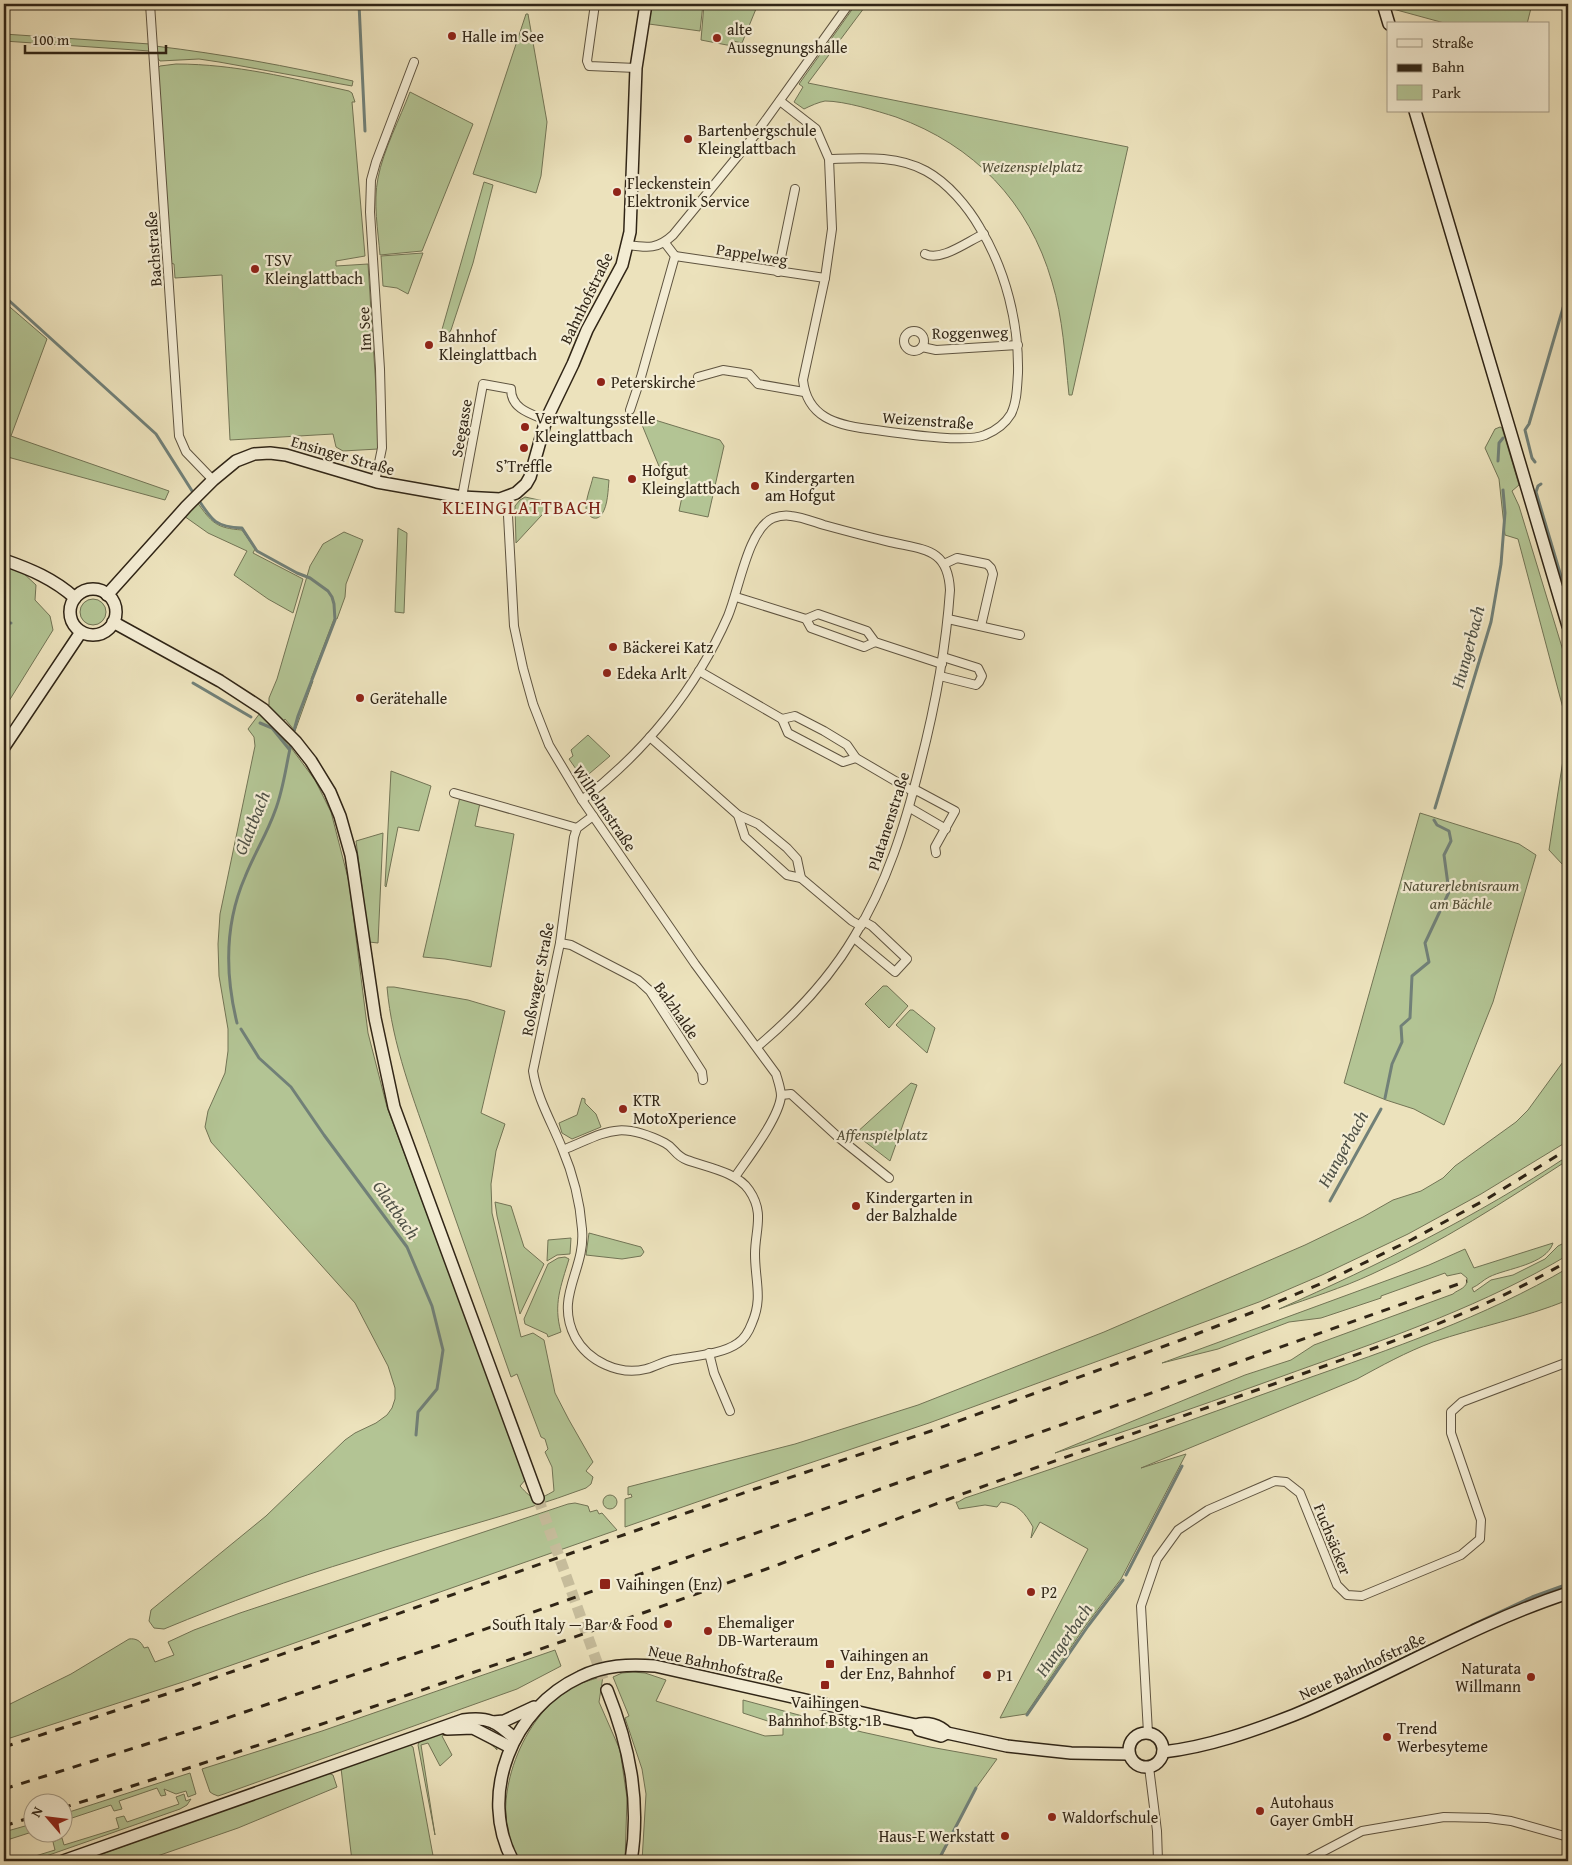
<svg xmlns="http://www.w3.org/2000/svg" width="1572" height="1865" font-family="'Gentium Book Plus',serif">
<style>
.green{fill:#b3c494;stroke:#727455}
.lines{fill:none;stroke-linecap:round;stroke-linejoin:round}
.stream{stroke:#718078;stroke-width:3}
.secondary-tunnel{stroke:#c6bc9b;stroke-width:11;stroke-dasharray:11 5.5;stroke-linecap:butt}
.street-casing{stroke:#5f5440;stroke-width:10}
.secondary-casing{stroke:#302516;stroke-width:14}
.street{stroke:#f3ecd3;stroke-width:8}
.secondary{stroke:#f3ecd3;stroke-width:11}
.rail{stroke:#302516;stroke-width:3;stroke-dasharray:9 9;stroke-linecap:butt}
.poi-dot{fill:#8f2418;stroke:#f3ecd3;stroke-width:2}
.labels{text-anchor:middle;stroke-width:4.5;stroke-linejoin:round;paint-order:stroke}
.poi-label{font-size:16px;fill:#302516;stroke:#f3ecd3;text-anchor:start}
.park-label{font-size:16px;font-style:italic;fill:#514d36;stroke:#f3ecd3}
.street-label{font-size:16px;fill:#302516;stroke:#f3ecd3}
.water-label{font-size:18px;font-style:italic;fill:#505247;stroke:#f3ecd3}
.quarter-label{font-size:19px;letter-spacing:1px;fill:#7a1f14;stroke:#f3ecd3}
</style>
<rect width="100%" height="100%" fill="#ece2bc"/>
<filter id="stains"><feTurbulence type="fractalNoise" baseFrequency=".004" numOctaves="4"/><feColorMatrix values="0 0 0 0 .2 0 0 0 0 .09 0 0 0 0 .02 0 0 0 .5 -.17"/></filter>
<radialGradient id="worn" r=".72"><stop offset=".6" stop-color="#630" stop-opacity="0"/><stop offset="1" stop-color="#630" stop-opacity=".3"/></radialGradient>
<!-- green -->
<g class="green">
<polygon points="652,4 703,4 700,31 649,24"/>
<polygon points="704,4 758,4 742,43 733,41 732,46 701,40"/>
<path d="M856,4H867L808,83L1128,147L1072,395H1069C1065,357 1063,318 1052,282C1029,202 974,145 896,117C877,111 845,101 825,101C819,102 810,106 804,109L794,102L803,87L799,84Z"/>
<polygon points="1391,4 1532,4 1527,24 1448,24 1393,9"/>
<polygon points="526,14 528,14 547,122 541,176 536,193 473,174"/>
<polygon points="4,34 150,44 150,51 4,41"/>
<path d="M155,46C222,54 288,66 353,81L352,86L219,62L199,59L160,61L156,56Z"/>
<path d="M176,64C236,64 290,78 349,91L352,93L355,102H352L365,256L336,261V266L368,264L377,404L378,449L343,451L336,447L333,434L230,440L222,275L175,278L174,264L170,263L157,69L160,66Z"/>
<path d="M410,92L473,124L422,251L380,255C378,230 373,203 378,178C383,151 400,118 410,92Z"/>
<polygon points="484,182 493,185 473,263 451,330 447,336 441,333"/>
<polygon points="423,253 408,294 397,288 383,286 381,256"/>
<polygon points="4,302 47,339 11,436 169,491 165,500 4,456"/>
<polygon points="642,416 720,440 724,446 708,517 679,511 686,478 674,475 663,476 640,420"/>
<polygon points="1500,427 1502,428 1519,485 1512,491 1519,506 1568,667 1568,727 1518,539 1505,535 1499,479 1485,448 1495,429"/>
<path d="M593,477L609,480C608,490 608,505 602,514C596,523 586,516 586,507C586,498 591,486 593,477Z"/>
<polygon points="525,497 553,503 516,543 515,506 520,500"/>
<path d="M197,502C212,523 216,528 242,530L255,549L253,553L303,579L293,613L268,599L234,575L247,551L208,533L184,516Z"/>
<polygon points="398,528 407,533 404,613 395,612"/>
<path d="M344,532L363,540L346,584L345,597L337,619H334L311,679L313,681L295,731L285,719L276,731L292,749L315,780L331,812L349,882L368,1033L387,1107L526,1479L520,1486C533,1501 537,1501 554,1491L552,1467L545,1452L548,1449L545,1439L541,1437L517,1374L511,1377C485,1303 459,1229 433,1155C414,1100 392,1045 387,987H394L468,1000L505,1011L481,1113L505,1124L496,1151L491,1184L492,1213L521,1337L533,1333L544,1340L555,1393L569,1420L593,1462L586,1471L593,1477L591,1484L586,1488C511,1516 433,1534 357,1559C291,1579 227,1603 164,1629L154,1628L149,1621L151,1610L266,1516L345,1440L355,1433L376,1423L387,1415L392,1408L395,1399V1388L388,1366L355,1303L211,1142L205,1127L208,1111L225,1073L228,1051V1029L219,976L218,944L220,914L255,746L254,737L248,729L263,709L269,705V698L277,679L310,566L323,544Z"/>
<polygon points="4,564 20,570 36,585 35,600 50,616 53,630 4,709"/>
<circle cx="93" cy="612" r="13"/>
<polygon points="1568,728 1568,867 1563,865 1549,850"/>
<polygon points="588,735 610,756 583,779 569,759 573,756 571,750"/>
<polygon points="391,771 431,786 419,831 398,827 386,887 385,886"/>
<polygon points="460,797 480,803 475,826 514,834 491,967 445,959 423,957"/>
<polygon points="1420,813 1519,844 1536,855 1493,1002 1444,1125 1414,1109 1386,1100 1344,1083"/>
<polygon points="383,833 378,943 369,942 356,841"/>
<polygon points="883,986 887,986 908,1006 889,1028 865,1004"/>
<polygon points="910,1010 913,1010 935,1028 927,1053 896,1025"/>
<polygon points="1568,1055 1568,1141 1481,1194 1408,1234 1322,1275 1259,1302 929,1423 792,1469 625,1527 625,1499 632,1497 631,1494 628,1495 628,1487 795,1444 918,1405 1104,1332 1305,1245 1363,1217 1393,1200 1421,1191 1443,1178 1455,1166 1516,1122 1528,1110"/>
<polygon points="911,1083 917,1085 890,1161 855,1134"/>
<polygon points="582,1098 585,1099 585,1103 596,1114 601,1127 572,1139 562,1133 559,1123 577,1115"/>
<path d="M1568,1156V1160C1505,1201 1441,1243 1372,1274C1342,1288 1310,1298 1279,1309C1379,1265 1477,1216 1568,1156Z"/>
<polygon points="495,1202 511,1206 524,1247 544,1264 520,1314 497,1216"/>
<polygon points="589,1233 641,1247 644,1252 641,1256 622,1259 586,1255"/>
<polygon points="571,1238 570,1254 557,1255 547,1261 548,1240"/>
<path d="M1568,1241V1255C1486,1304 1395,1336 1305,1368C1222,1398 1139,1428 1055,1453L1245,1375L1291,1360L1314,1345L1453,1294C1458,1289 1468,1289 1467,1278L1461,1273L1447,1276L1445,1273L1381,1296V1298L1321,1318L1289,1322L1218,1349L1162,1363L1429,1265L1465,1249L1474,1268L1553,1243C1546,1265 1507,1268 1489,1277C1483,1280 1479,1285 1472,1288L1474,1292L1491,1280L1513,1275L1545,1259L1558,1246Z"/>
<path d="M565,1257L569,1259C561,1286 553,1304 561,1332L548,1337L547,1334L525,1324L524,1319L548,1264L558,1258Z"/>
<path d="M1568,1268V1300C1524,1318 1477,1327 1433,1342C1406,1352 1381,1366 1357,1379L1141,1468L1186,1454L1121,1579L1086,1625L1026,1714L1000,1718L1088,1549L1040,1522L1031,1538L1033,1527C1025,1513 1018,1504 1001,1502L997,1507L985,1505L959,1509L956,1502H958L965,1498C1077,1461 1189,1421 1300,1381C1391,1349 1485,1317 1568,1268Z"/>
<circle cx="610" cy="1502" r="7"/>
<path d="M575,1503L588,1506L590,1512L597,1510L599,1514L602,1513L617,1530L189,1680L4,1740V1707L71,1674L129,1639C136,1638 141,1641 144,1648L148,1647L155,1662L174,1655L168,1642L194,1630L240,1613L568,1504Z"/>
<polygon points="555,1650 561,1666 517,1689 224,1794 218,1796 213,1794 210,1792 202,1769 322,1731"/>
<polygon points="633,1672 645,1673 666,1680 656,1701 765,1736 783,1735 783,1726 743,1713 743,1700 862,1732 930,1747 997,1759 976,1788 939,1861 642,1861 646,1794 642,1769 625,1718 629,1716 613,1677 622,1673"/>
<path d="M603,1676L599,1702L620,1750L627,1798L625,1861H519C487,1811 517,1727 562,1694C574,1684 589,1681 603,1676Z"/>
<path d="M447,1731H472L496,1744L497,1750C484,1736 460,1727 442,1736L452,1755L440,1766L428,1743L421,1745L435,1835L418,1745L420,1740Z"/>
<polygon points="410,1745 413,1747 434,1861 352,1861 341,1768"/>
<polygon points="190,1773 196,1794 188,1797 186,1791 176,1794 164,1789 166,1795 161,1796 157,1788 119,1801 122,1809 114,1811 111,1805 63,1821 63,1814"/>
<polygon points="328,1773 333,1775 337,1787 238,1828 143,1861 82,1861"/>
<polygon points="184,1794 186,1801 191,1799 187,1805 180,1809 32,1861 19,1861 55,1850 53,1842 62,1838 64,1845 119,1828 116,1818 124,1816 127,1822 179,1804 176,1797"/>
<polygon points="32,1824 32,1832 4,1841 4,1832"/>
</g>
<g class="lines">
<!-- stream -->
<g class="stream">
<polyline points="359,4 365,131"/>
<polyline points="4,296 156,434 194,494"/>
<polyline points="1498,461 1499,443 1503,438"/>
<polyline points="1535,462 1532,458 1525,430 1529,424 1568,291"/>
<polyline points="1541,484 1538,486 1536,492 1568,600"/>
<path d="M198,499C212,521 216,527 242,528L257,551L297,573L310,578L328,591L332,597L334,604L335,620L298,716L293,734"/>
<polyline points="4,623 11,623"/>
<polyline points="193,683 251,717"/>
<polyline points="260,723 272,728 289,749"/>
<polyline points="1435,808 1491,622 1501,564 1505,513 1503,490"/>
<path d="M237,1023C225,974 225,923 245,877C254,854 267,834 275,811C284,788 286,764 292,740"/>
<polyline points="241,1029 259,1058 291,1087 324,1135 407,1247 432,1306 443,1350 437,1389 418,1412 416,1435"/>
<polyline points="1385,1098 1392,1064 1402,1042 1401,1026 1410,1018 1412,976 1429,962 1425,943 1449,892 1444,855 1451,841 1449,831 1437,825 1434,820"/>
<polyline points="1330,1201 1381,1109"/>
<polyline points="1126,1575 1182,1466"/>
<polyline points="1472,1625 1532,1597 1568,1584"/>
<polyline points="1322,1697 1433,1644"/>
<polyline points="1027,1715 1088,1626 1123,1580"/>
<polyline points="938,1861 976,1788"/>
</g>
<!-- secondary-tunnel -->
<polyline class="secondary-tunnel" points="538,1498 607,1690"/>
<!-- street casing -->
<g class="street-casing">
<g id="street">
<polyline points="150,4 179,436 186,452 213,480"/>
<polyline points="595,4 587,61 589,66 636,68"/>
<path d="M780,101L816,129L829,159C862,158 897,155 926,171C948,183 968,207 980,228C1006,271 1019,324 1018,373C1017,387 1017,402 1011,414C1005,424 995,431 985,435C965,444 893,432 868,429C836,425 807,417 803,380L825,278L832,229L829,159"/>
<path d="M628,245C648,248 658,249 673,235L755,135L849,4"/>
<path d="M925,254C941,262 968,241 984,234"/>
<polyline points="675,256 825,278"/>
<polyline points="778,272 795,189"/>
<circle cx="914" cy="341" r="10"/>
<polyline points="922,347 936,350 1018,345"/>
<polyline points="698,377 723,370 749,374 758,384 804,392"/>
<polyline points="630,410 641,377 675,256 665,243"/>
<polyline points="375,482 382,448 380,369 370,212 371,180 376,162 414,62"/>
<path d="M462,497L483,384L511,389C511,409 531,414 546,420"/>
<path d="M507,497L514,626L523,668L533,704L549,745L582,800L695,964L776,1074C778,1081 781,1089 781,1096C779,1118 748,1158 735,1177"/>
<polyline points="944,564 957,558 987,564 991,568 993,574 981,626"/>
<polyline points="736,597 806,619 811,628 864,647 875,642"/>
<polyline points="806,619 818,614 867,631 875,642 942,664"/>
<polyline points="948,619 1020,635"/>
<polyline points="699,671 782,719 788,733 843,762 856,758"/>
<polyline points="940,676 976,685 979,682 982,676 978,668 943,657"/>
<polyline points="782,719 795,716 824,731 847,745 856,758 914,792"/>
<polyline points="650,737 738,815 745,837 787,875 801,878"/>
<polyline points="914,789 955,811 935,847 936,853"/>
<polyline points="454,793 577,828"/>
<path d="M582,800C645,752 696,689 728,616C739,590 748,529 773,518C779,516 785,515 791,516C802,517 814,522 824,525C846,531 868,537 890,542C924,550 948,548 950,590C946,649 935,707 920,765C905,825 887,884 854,937C829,979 794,1016 757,1047"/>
<polyline points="910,808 946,829"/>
<polyline points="738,815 758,824 787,848 797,859 801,878 852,921 861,926"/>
<polyline points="854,938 895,972 907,959 872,926 863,921"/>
<polyline points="560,943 571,945 625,973 638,980 650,991 702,1072 703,1080"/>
<polyline points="781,1095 791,1094 838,1137 889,1178"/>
<path d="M563,1150C607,1132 618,1120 665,1143C675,1148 674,1155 687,1160C706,1167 737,1172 749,1190C765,1213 755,1230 755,1254C755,1281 763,1298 752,1323C749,1331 744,1339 738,1343C723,1354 695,1356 677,1359C666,1360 657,1366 646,1369C619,1376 588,1361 575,1337C554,1296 586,1270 582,1229C580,1201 573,1174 562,1148C552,1123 537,1098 533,1071L560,943L574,837L577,828L593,816"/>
<polyline points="709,1353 714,1373 730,1411"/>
<polyline points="1148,1733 1141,1606 1157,1559 1178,1530 1208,1510 1275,1481 1286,1482 1300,1493 1337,1585 1347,1595 1362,1596 1461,1555 1480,1539 1481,1520 1451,1433 1451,1412 1462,1402 1568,1362"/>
<polyline points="1149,1767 1157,1831 1158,1861"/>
<polyline points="1305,1861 1362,1831 1444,1817 1488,1818 1511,1821 1568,1837"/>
</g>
</g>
<!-- secondary casing -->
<g class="secondary-casing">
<g id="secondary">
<polyline points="1383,4 1389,24"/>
<polyline points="1415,111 1568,626"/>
<path d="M4,560C30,569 54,579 75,598"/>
<circle cx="93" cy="612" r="23"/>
<polyline points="107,595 186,507 213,480 236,461 254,454 270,453 286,455 377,482 462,497 500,499 516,493 526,484 530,477 546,420 573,364 587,330 622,265 630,232 636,68 646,4"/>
<polyline points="113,622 220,681 263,709 296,742 311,761 330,792 340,816 351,855 375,1018 394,1107 538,1498"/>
<polyline points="4,747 81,632"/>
<path d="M607,1690C629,1745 641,1801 631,1861"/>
<polyline points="493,1722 504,1721 534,1707"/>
<polyline points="916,1725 919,1730 941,1736 947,1733 1007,1746 1043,1750 1071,1753 1129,1754"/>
<polyline points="447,1729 473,1728 510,1747"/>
<circle cx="1146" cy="1750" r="17"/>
<path d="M1163,1752C1208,1747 1253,1731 1294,1715C1387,1677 1473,1624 1568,1593"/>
<path d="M63,1861L463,1720C488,1716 497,1722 515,1739"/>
<path d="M513,1861C477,1794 513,1708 580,1677C604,1665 629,1664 655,1666L916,1725C926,1721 940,1725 947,1733"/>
</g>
</g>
<!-- street -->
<use href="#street" class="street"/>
<!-- secondary -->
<use href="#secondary" class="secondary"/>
<!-- rail -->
<g class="rail">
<polyline points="4,1747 191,1686 755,1489 931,1431 1181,1340 1261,1309 1325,1282 1411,1240 1485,1200 1568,1149"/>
<polyline points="4,1789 204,1726 446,1643 1467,1281"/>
<path d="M62,1808C301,1734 537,1651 772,1567C845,1540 917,1510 990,1484C1094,1447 1198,1411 1302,1374C1392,1342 1485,1310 1568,1261"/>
<polyline points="4,1826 32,1817"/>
</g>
</g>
<!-- markers -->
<g class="poi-dot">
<circle cx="452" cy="36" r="5"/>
<circle cx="717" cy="38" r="5"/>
<circle cx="688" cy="139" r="5"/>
<circle cx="617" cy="192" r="5"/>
<circle cx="255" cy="269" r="5"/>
<circle cx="429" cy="345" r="5"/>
<circle cx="601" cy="382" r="5"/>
<circle cx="525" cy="427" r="5"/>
<circle cx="524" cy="448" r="5"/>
<circle cx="632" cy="479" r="5"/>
<circle cx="755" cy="486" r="5"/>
<circle cx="613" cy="647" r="5"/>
<circle cx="607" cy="673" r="5"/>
<circle cx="360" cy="698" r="5"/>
<circle cx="623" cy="1109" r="5"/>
<circle cx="856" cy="1206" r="5"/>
<rect x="599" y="1578" width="12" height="12" rx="2.5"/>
<circle cx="1031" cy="1592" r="5"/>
<circle cx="668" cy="1624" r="5"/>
<circle cx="708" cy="1631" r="5"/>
<rect x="825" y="1659" width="10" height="10" rx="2.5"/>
<circle cx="987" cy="1675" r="5"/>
<circle cx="1531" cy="1677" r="5"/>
<rect x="820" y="1680" width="10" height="10" rx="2.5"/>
<circle cx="1387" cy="1737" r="5"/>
<circle cx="1260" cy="1811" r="5"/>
<circle cx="1052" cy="1817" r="5"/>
<circle cx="1005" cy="1836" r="5"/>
</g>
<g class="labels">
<!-- poi labels -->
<g class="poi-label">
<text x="727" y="35">alte<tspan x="727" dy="18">Aussegnungshalle</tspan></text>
<text x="462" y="42">Halle im See</text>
<text x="698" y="136">Bartenbergschule<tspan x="698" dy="18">Kleinglattbach</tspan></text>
<text x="627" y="189">Fleckenstein<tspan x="627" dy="18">Elektronik Service</tspan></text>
<text x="265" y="266">TSV<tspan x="265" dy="18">Kleinglattbach</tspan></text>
<text x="439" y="342">Bahnhof<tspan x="439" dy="18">Kleinglattbach</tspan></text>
<text x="611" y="388">Peterskirche</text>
<text x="535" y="424">Verwaltungsstelle<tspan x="535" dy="18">Kleinglattbach</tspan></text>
<text x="524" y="472" text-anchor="middle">S’Treffle</text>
<text x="642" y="476">Hofgut<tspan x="642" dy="18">Kleinglattbach</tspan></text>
<text x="765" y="483">Kindergarten<tspan x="765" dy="18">am Hofgut</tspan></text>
<text x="623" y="653">Bäckerei Katz</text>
<text x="617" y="679">Edeka Arlt</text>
<text x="370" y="704">Gerätehalle</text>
<text x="633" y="1106">KTR<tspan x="633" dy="18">MotoXperience</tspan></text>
<text x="866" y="1203">Kindergarten in<tspan x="866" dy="18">der Balzhalde</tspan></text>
<text x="616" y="1590">Vaihingen (Enz)</text>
<text x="1041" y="1598">P2</text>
<text x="718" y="1628">Ehemaliger<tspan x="718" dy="18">DB-Warteraum</tspan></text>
<text x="658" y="1630" text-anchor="end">South Italy — Bar &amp; Food</text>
<text x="840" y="1661">Vaihingen an<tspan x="840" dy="18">der Enz, Bahnhof</tspan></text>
<text x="1521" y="1674" text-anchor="end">Naturata<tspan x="1521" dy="18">Willmann</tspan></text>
<text x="997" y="1681">P1</text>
<text x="825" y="1708" text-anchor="middle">Vaihingen<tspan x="825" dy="18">Bahnhof Bstg. 1B</tspan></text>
<text x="1397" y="1734">Trend<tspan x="1397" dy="18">Werbesyteme</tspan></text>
<text x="1270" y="1808">Autohaus<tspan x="1270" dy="18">Gayer GmbH</tspan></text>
<text x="1062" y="1823">Waldorfschule</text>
<text x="995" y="1842" text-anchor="end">Haus-E Werkstatt</text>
</g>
<!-- park labels -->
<g class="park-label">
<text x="1032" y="172">Weizenspielplatz</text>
<text x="1461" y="891">Naturerlebnisraum<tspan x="1461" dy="18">am Bächle</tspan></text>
<text x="882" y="1140">Affenspielplatz</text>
</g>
<!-- street labels -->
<g class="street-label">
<text transform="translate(153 249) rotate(-94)" y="6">Bachstraße</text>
<text transform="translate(752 254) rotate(9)" y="6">Pappelweg</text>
<text transform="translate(586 298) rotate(-64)" y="6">Bahnhofstraße</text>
<text transform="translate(364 329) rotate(-93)" y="6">Im See</text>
<text transform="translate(970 332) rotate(-1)" y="6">Roggenweg</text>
<text transform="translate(928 420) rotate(4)" y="6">Weizenstraße</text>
<text transform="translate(461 428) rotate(-80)" y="6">Seegasse</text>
<text transform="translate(343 455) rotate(16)" y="6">Ensinger Straße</text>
<text transform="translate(605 808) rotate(56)" y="6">Wilhelmstraße</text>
<text transform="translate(888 821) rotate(-72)" y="6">Platanenstraße</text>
<text transform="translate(537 979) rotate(-79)" y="6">Roßwager Straße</text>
<text transform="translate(677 1010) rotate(55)" y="6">Balzhalde</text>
<text transform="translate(1333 1539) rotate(68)" y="6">Fuchsäcker</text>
<text transform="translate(716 1664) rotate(12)" y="6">Neue Bahnhofstraße</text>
<text transform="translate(1362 1666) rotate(-25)" y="6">Neue Bahnhofstraße</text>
</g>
<!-- water labels -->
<g class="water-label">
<text transform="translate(1468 647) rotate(-75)" y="6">Hungerbach</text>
<text transform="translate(252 823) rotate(-68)" y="6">Glattbach</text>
<text transform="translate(1343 1149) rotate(-61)" y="6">Hungerbach</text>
<text transform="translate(396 1210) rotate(55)" y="6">Glattbach</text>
<text transform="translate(1064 1640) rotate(-55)" y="6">Hungerbach</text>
</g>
<!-- quarter labels -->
<g class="quarter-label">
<text x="522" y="514">KLEINGLATTBACH</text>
</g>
</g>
<!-- margin -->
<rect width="1572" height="1865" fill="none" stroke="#ece2bc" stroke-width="20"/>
<rect x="5" y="5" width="1562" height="1855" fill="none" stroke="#302516" stroke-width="2.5"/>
<rect x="10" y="10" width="1552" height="1845" fill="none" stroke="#302516"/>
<!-- legend -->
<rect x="1387" y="22" width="162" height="90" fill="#f3ecd3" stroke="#a59c87"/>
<rect x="1397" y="39" width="25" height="8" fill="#f3ecd3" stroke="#a59c87"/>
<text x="1432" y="48" font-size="15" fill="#302516">Straße</text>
<rect x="1397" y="64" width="25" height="8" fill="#302516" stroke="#a59c87"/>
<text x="1432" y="72" font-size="15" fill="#302516">Bahn</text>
<rect x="1397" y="85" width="25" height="15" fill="#b3c494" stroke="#a59c87"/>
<text x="1432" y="98" font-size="15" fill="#302516">Park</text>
<!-- north arrow -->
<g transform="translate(48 1818) rotate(298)"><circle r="24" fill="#f3ecd3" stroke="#a59c87"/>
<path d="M0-4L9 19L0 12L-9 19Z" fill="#8f2418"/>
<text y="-8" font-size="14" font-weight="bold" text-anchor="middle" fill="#302516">N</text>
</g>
<!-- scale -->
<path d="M25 45v8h141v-8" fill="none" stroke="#302516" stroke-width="2.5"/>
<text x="32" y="45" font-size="15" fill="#302516" stroke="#f3ecd3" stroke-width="4" paint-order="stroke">100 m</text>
<rect width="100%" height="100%" filter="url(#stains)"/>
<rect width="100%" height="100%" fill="url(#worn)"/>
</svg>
